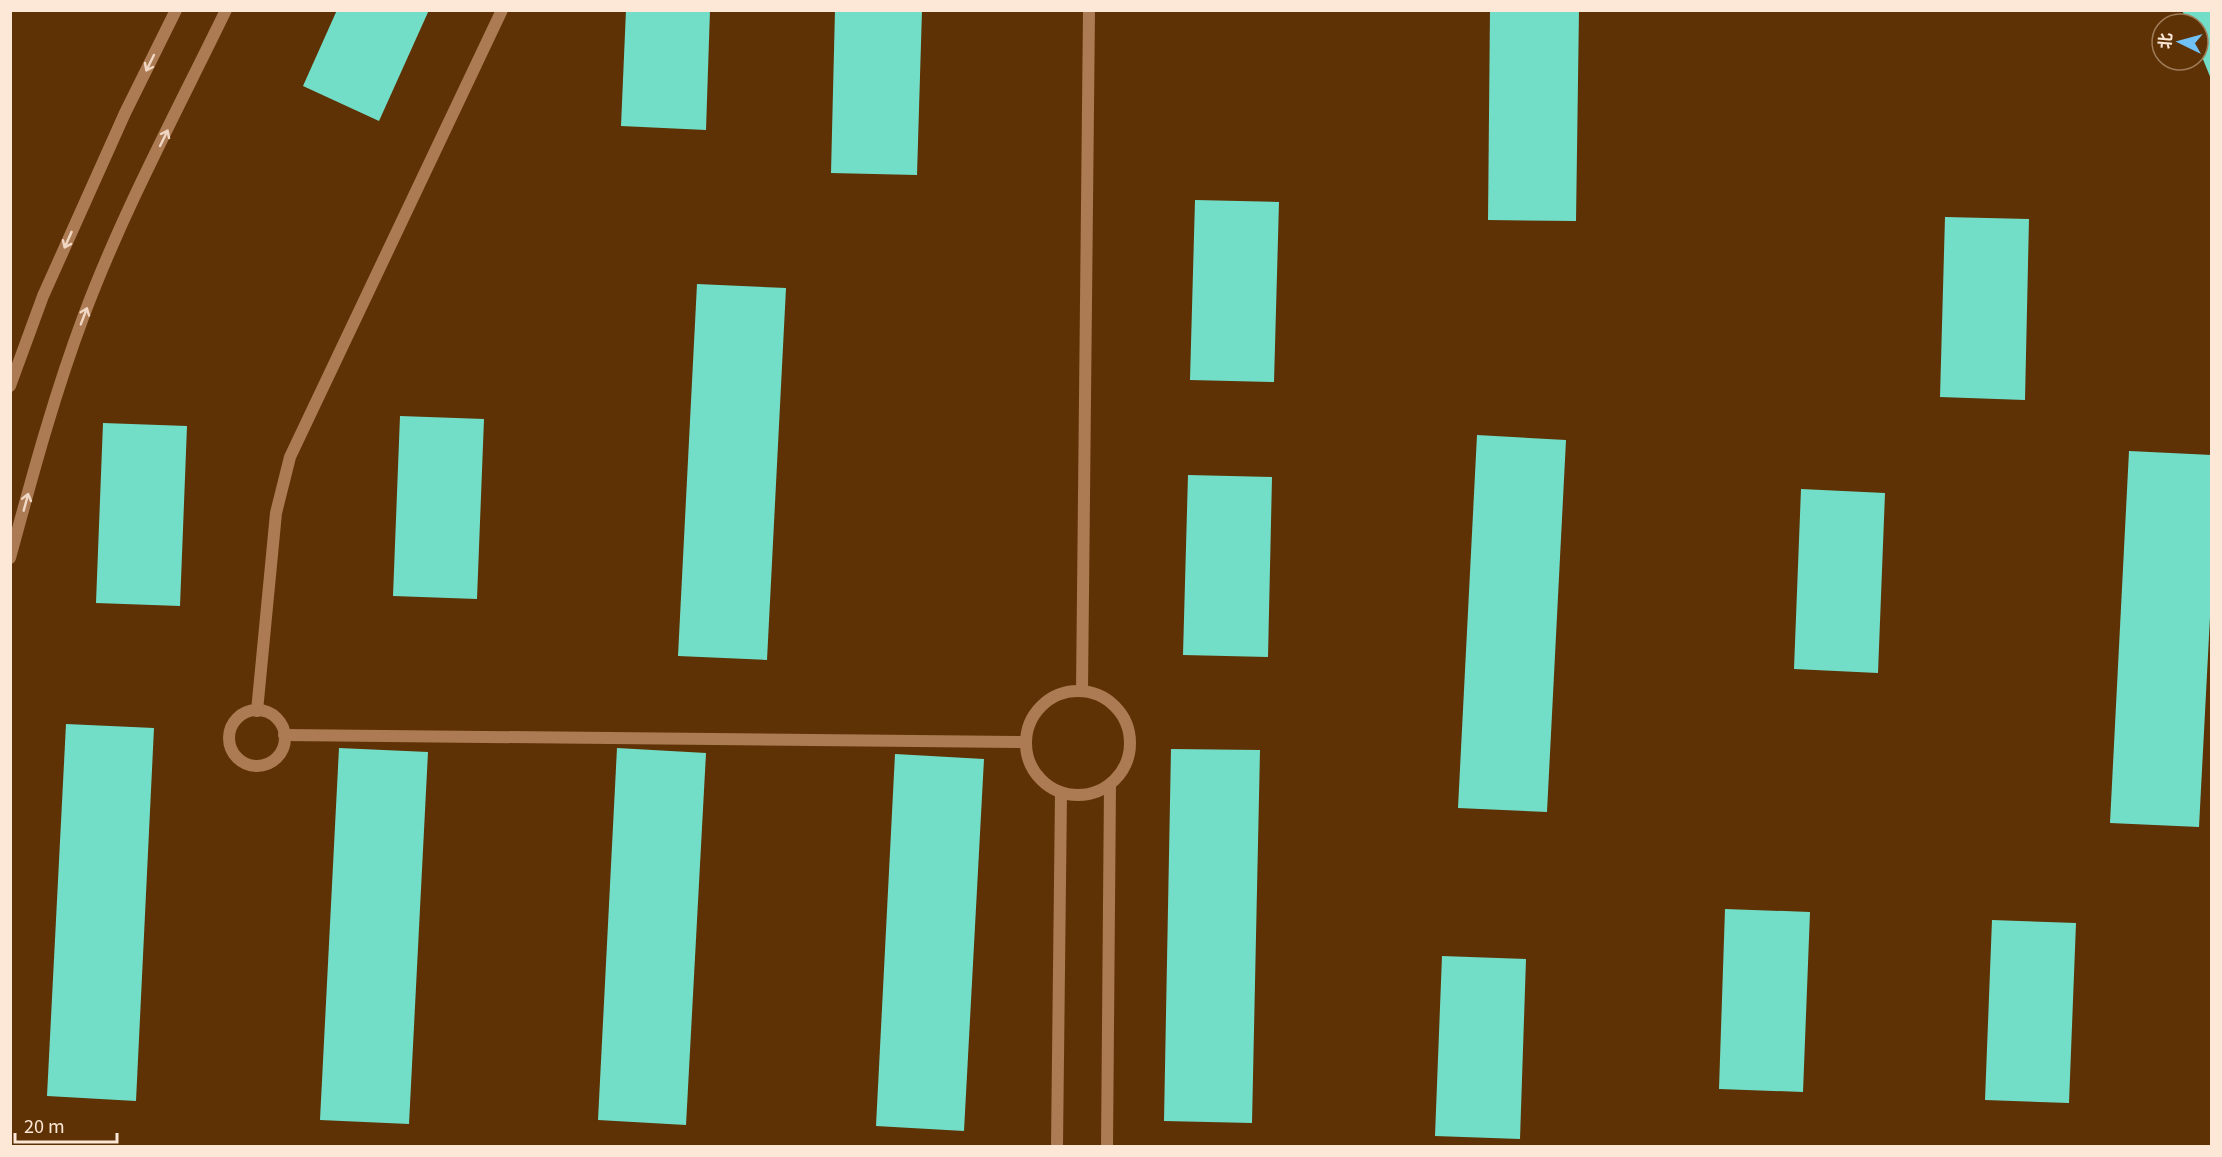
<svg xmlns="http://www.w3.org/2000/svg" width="2222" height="1157" font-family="Georgia,'Noto Sans SC',serif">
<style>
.building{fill:#72dec8}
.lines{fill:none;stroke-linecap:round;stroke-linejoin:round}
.minor{stroke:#ac7a53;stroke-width:12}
.tertiary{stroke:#ac7a53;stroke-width:12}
.oneway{stroke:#f1d8c4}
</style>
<rect width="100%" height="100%" fill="#5f3205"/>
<!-- building -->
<g class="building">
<polygon points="337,10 429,10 379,121 303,86"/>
<polygon points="626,10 710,10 706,130 621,126"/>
<polygon points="835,10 922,10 917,175 831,173"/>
<polygon points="1490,10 1579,10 1576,221 1488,220"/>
<polygon points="2182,10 2211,10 2211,79 2198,47 2198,24 2188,24"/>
<polygon points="1195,200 1279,202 1274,382 1190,380"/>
<polygon points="1945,217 2029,219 2025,400 1940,397"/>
<polygon points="697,284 786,288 767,660 678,656"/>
<polygon points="400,416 484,419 477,599 393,596"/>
<polygon points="103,423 187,426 180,606 96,603"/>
<polygon points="1477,435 1566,440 1547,812 1458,808"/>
<polygon points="2129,451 2212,455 2212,579 2199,827 2110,823"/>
<polygon points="1188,475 1272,477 1268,657 1183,655"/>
<polygon points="1801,489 1885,493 1878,673 1794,669"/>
<polygon points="66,724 154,728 136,1101 47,1096"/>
<polygon points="339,748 428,752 409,1124 320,1120"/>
<polygon points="617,748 706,753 686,1125 598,1120"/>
<polygon points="1171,749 1260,750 1252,1123 1164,1121"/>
<polygon points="895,754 984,759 964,1131 876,1126"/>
<polygon points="1725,909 1810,912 1803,1092 1719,1089"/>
<polygon points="1992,920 2076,923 2069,1103 1985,1100"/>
<polygon points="1442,956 1526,959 1520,1139 1435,1136"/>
</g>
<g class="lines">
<!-- minor -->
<g class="minor">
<circle cx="1078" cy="743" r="52"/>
<polyline points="1082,691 1089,10"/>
<circle cx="257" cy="738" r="28"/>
<polyline points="257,711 276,513 290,457 502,10"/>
<polyline points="284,735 1025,742"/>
<polyline points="1057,1146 1061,793"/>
<polyline points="1107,1146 1110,784"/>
</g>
<!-- tertiary -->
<g class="tertiary">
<polyline points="10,386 43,296 125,113 176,10"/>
<path d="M10,558C32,477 54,395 84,315C123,211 177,111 226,10"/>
</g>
</g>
<!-- one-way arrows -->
<defs><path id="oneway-shaft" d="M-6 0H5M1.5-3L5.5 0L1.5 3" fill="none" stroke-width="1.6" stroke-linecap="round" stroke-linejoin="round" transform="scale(1.5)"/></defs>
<g class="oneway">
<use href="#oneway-shaft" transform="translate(150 63) rotate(116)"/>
<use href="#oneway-shaft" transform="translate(164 138) rotate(-64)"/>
<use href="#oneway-shaft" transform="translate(68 240) rotate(114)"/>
<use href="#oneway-shaft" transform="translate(84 316) rotate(-69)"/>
<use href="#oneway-shaft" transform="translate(26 502) rotate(-75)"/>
</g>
<!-- border -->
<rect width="2222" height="1157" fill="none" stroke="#fde8d8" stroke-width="24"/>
<!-- north arrow -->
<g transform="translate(2180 42) rotate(275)"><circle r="28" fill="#5f3205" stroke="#9e7b59" stroke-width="1.5"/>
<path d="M0-4.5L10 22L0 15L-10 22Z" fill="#71c1f5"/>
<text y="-9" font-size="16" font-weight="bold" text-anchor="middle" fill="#fde8d8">北</text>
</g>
<!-- scale -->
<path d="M15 1133v9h102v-9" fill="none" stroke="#fde8d8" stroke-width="3"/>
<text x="24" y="1133" font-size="18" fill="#fde8d8" stroke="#5f3205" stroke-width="4.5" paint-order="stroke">20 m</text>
</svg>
